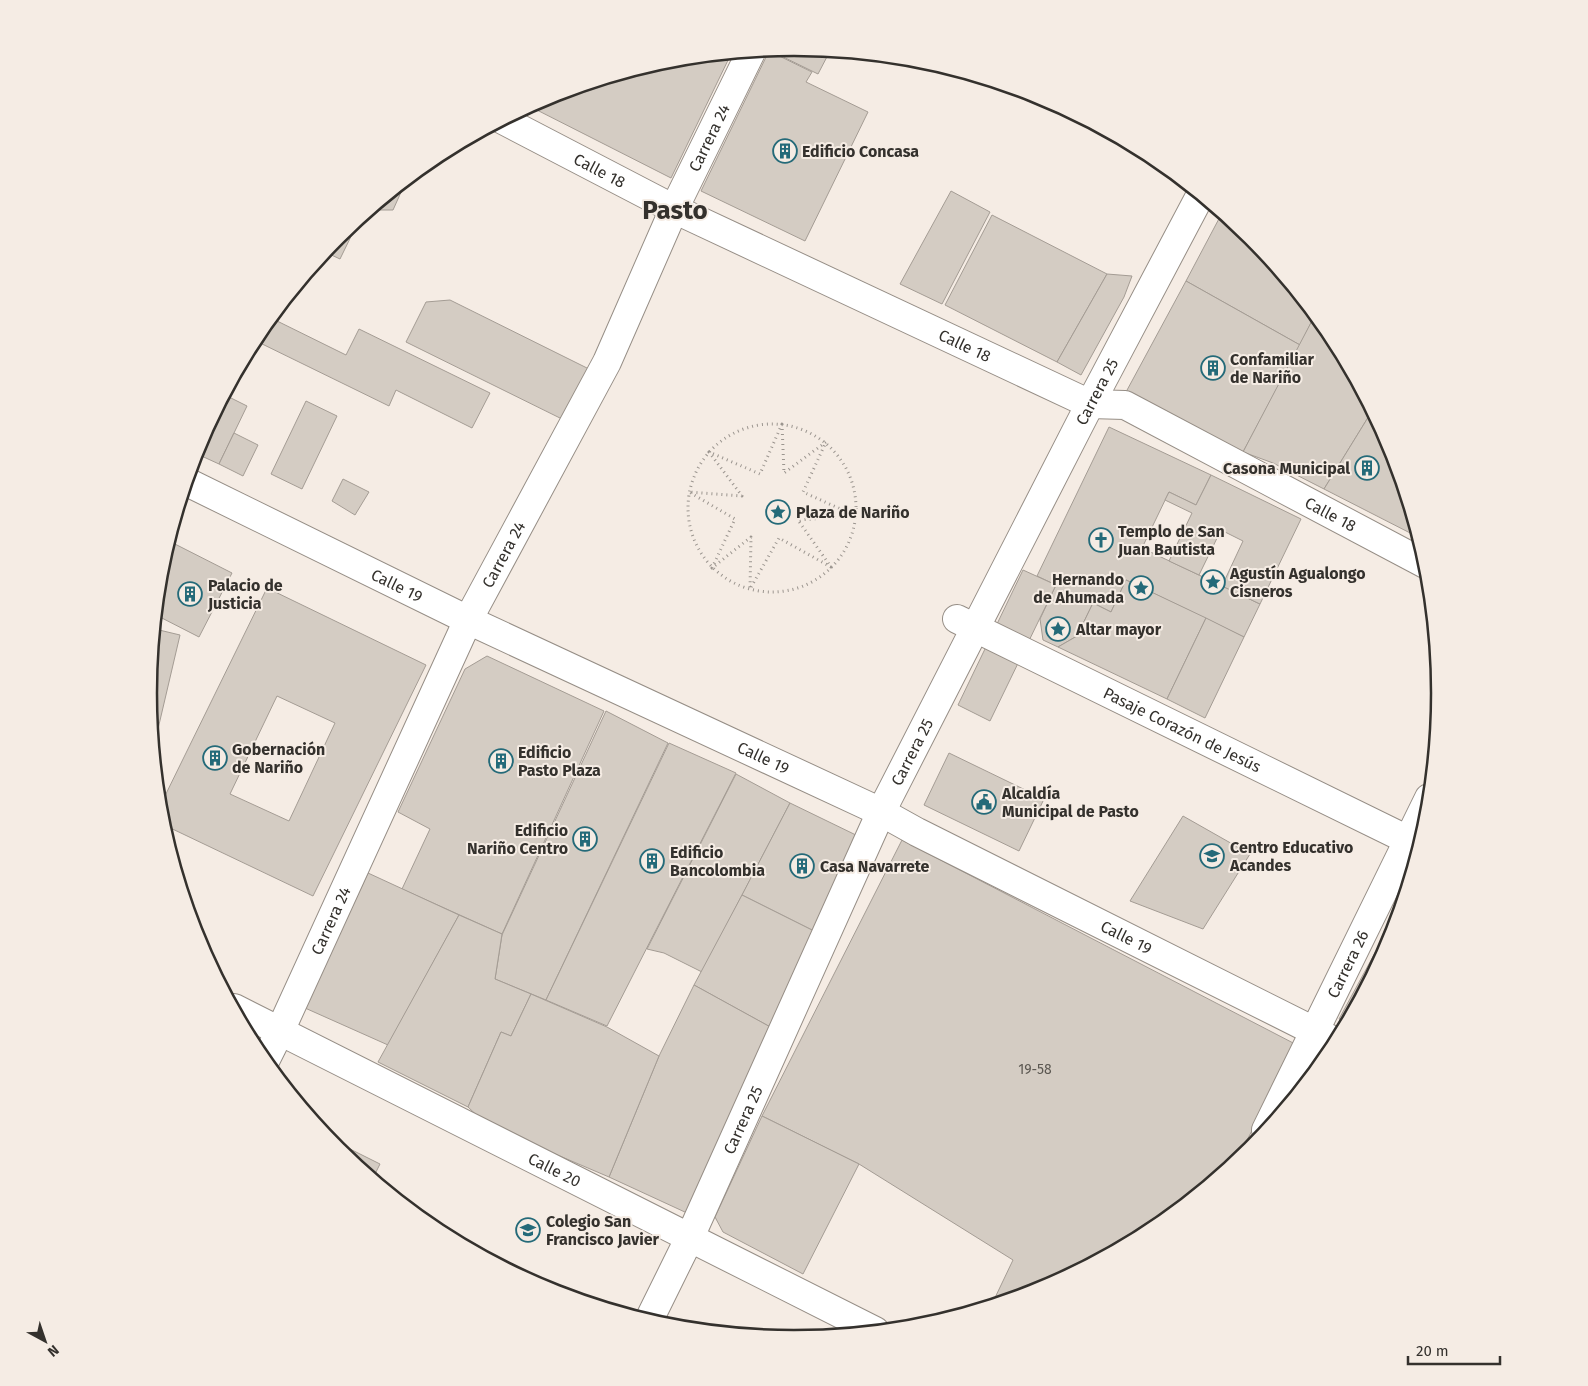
<svg xmlns="http://www.w3.org/2000/svg" width="1588" height="1386" font-family="'Fira Sans',sans-serif">
<style>
.building{fill:#d4ccc3;stroke:#a49c94;fill-rule:evenodd}
.lines{fill:none;stroke-linecap:round;stroke-linejoin:round}
.minor-casing{stroke:#968e86;stroke-width:30}
.path{stroke:#9b958f;stroke-width:3;stroke-dasharray:1 4;stroke-linecap:butt}
.minor{stroke:#fff;stroke-width:28}
.labels{text-anchor:middle;stroke-width:4;stroke-linejoin:round;paint-order:stroke}
.number-label{font-size:14px;fill:#5c5852}
.street-label{font-size:16px;fill:#34312d;stroke:#f5ece4}
.poi-label{font-size:16px;font-weight:bold;fill:#34312d;stroke:#f5ece4;text-anchor:start}
.town-label{font-size:26px;font-weight:bold;fill:#34312d;stroke:#f5ece4}
.rim{fill:none;stroke:#34312d;stroke-width:2.5}
</style>
<rect width="100%" height="100%" fill="#f5ece4"/>
<!-- building -->
<g class="building">
<polygon points="794,48 830,51 818,74 769,50"/>
<polygon points="769,51 812,72 806,82 868,112 805,241 701,191"/>
<polygon points="731,54 671,178 529,106 547,97 668,60"/>
<polygon points="397,188 402,190 393,210 370,210"/>
<polygon points="951,191 990,212 942,304 900,284"/>
<polygon points="1222,213 1251,237 1315,315 1300,345 1186,281"/>
<polygon points="992,215 1107,274 1057,362 945,305"/>
<polygon points="360,218 340,259 325,252 338,236"/>
<polygon points="1107,274 1132,276 1124,297 1081,375 1057,362"/>
<polygon points="1186,281 1300,345 1243,452 1126,392"/>
<polygon points="450,300 591,370 566,421 406,342 426,302"/>
<polygon points="1315,315 1331,335 1372,411 1324,489 1273,463 1243,452"/>
<polygon points="271,318 346,355 359,329 490,393 472,428 396,390 389,406 254,340"/>
<polygon points="225,395 247,406 219,464 195,453"/>
<polygon points="306,401 337,416 302,489 271,474"/>
<polygon points="1372,411 1390,446 1418,537 1324,489"/>
<polygon points="1109,427 1211,475 1196,505 1169,492 1142,548 1260,604 1244,637 1126,580 1111,612 1093,603 1077,636 1058,647 1043,640 1040,619 1056,585 1037,576"/>
<polygon points="234,433 258,445 243,476 219,464"/>
<polygon points="1211,475 1301,519 1260,604 1222,586 1243,541 1221,530 1199,575 1169,561 1192,513 1165,500 1169,492 1196,505"/>
<polygon points="343,479 369,492 355,515 332,501"/>
<polygon points="169,541 232,573 199,637 156,615 161,567"/>
<polygon points="1023,570 1056,585 990,721 958,705"/>
<polygon points="1126,580 1206,618 1167,699 1058,647 1077,636 1093,603 1111,612"/>
<path d="M267,588L426,665L313,896L162,824L161,819L160,806ZM277,696L335,723L289,821L230,794Z"/>
<polygon points="1206,618 1244,637 1205,718 1167,699"/>
<polygon points="155,629 180,635 154,746 149,693"/>
<polygon points="487,656 604,711 502,934 402,889 430,829 398,812 465,669"/>
<polygon points="606,711 668,743 546,1000 495,979 502,935"/>
<polygon points="669,743 736,773 607,1026 546,1000"/>
<polygon points="949,753 1044,799 1019,851 924,805"/>
<polygon points="736,774 790,803 702,972 664,953 647,949"/>
<polygon points="790,803 860,837 818,933 742,895"/>
<polygon points="1183,816 1250,854 1203,929 1130,901"/>
<polygon points="902,840 1297,1045 1236,1161 1152,1230 1041,1289 992,1304 1013,1260 859,1164 762,1116"/>
<polygon points="368,873 459,915 388,1045 305,1008"/>
<polygon points="742,895 818,933 774,1029 694,985"/>
<polygon points="459,915 502,934 495,979 531,994 511,1036 501,1032 468,1107 378,1062"/>
<polygon points="1382,940 1388,944 1346,1023 1339,1019"/>
<polygon points="694,985 774,1029 687,1213 609,1177 659,1056"/>
<polygon points="531,994 607,1027 659,1056 609,1177 487,1125 468,1107 501,1032 511,1036"/>
<polygon points="762,1116 859,1164 803,1274 723,1232 715,1217"/>
<polygon points="328,1138 380,1164 373,1178 337,1149"/>
</g>
<g class="lines">
<!-- minor casing -->
<g class="minor-casing">
<g id="minor">
<path id="s1" d="M503,120L674,209L1090,404L1125,405L1427,565"/>
<path id="s2" d="M187,482L468,620L881,812L917,832L1336,1042"/>
<path id="s3" d="M957,619L1408,840"/>
<path id="s4" d="M234,1008L875,1331"/>
<path id="s5" d="M265,1061L280,1031L468,620L607,362L674,209L751,52"/>
<path id="s6" d="M1266,1130L1429,798"/>
<path id="s7" d="M649,1320L690,1237L881,812L1090,404L1200,196"/>
</g>
</g>
<!-- path -->
<g class="path">
<polygon points="782,424 784,473 826,442 803,492 856,516 798,520 831,567 779,538 750,589 751,537 712,568 735,519 689,492 742,496 709,452 760,474"/>
<circle cx="772" cy="508" r="84"/>
</g>
<!-- minor -->
<use href="#minor" class="minor"/>
</g>
<!-- icons -->
<defs>
<g id="building-ring" transform="scale(1.25)"><circle r="9.5" fill="#f5ece4" stroke="#246a79" stroke-width="1.5"/><path d="M-4-6H4V6H1V3H-1V6H-4ZM-2.5-4.3h1.7v1.8h-1.7ZM.8-4.3h1.7v1.8H.8ZM-2.5-1h1.7V.8h-1.7ZM.8-1h1.7V.8H.8Z" fill="#246a79"/></g>
<g id="sight-ring" transform="scale(1.25)"><circle r="9.5" fill="#f5ece4" stroke="#246a79" stroke-width="1.5"/><path d="M0-6L1.8-2.2L6-1.7L2.9 1.2L3.7 5.4L0 3.3L-3.7 5.4L-2.9 1.2L-6-1.7L-1.8-2.2Z" fill="#246a79"/></g>
<g id="church-ring" transform="scale(1.25)"><circle r="9.5" fill="#f5ece4" stroke="#246a79" stroke-width="1.5"/><path d="M-1.2-6h2.4v3.5h3.3v2.4h-3.3V6h-2.4V-.1h-3.3v-2.4h3.3Z" fill="#246a79"/></g>
<g id="civic-ring" transform="scale(1.25)"><circle r="9.5" fill="#f5ece4" stroke="#246a79" stroke-width="1.5"/><path d="M-.6-6.5H3V-4.5H.6V-3L4-1V1h2V6H-6V1h2V-1L-.6-3ZM-1.2 2.5V6h2.4V2.5Z" fill="#246a79"/></g>
<g id="school-ring" transform="scale(1.25)"><circle r="9.5" fill="#f5ece4" stroke="#246a79" stroke-width="1.5"/><path d="M0-5L7-2L0 1L-7-2ZM-4 1L0 2.5L4 1V4Q0 6-4 4Z" fill="#246a79"/></g>
</defs>
<g fill-rule="evenodd">
<use href="#building-ring" x="785" y="151"/>
<use href="#building-ring" x="1213" y="368"/>
<use href="#building-ring" x="1367" y="468"/>
<use href="#sight-ring" x="778" y="512"/>
<use href="#church-ring" x="1101" y="540"/>
<use href="#sight-ring" x="1213" y="582"/>
<use href="#sight-ring" x="1141" y="588"/>
<use href="#building-ring" x="190" y="594"/>
<use href="#sight-ring" x="1058" y="629"/>
<use href="#building-ring" x="215" y="758"/>
<use href="#building-ring" x="501" y="761"/>
<use href="#civic-ring" x="984" y="802"/>
<use href="#building-ring" x="585" y="839"/>
<use href="#school-ring" x="1212" y="856"/>
<use href="#building-ring" x="652" y="861"/>
<use href="#building-ring" x="802" y="866"/>
<use href="#school-ring" x="528" y="1230"/>
</g>
<g class="labels">
<!-- number labels -->
<g class="number-label">
<text x="1035" y="1074">19-58</text>
</g>
<!-- street labels -->
<g class="street-label">
<text dy="6" stroke="none"><textPath href="#s5" startOffset="1025">Carrera 24</textPath></text>
<text dy="6" stroke="none"><textPath href="#s1" startOffset="109">Calle 18</textPath></text>
<text dy="6" stroke="none"><textPath href="#s1" startOffset="514">Calle 18</textPath></text>
<text dy="6" stroke="none"><textPath href="#s7" startOffset="1031">Carrera 25</textPath></text>
<text dy="6" stroke="none"><textPath href="#s1" startOffset="920">Calle 18</textPath></text>
<text dy="6" stroke="none"><textPath href="#s5" startOffset="560">Carrera 24</textPath></text>
<text dy="6" stroke="none"><textPath href="#s2" startOffset="234">Calle 19</textPath></text>
<text dy="6" stroke="none"><textPath href="#s3" startOffset="251">Pasaje Corazón de Jesús</textPath></text>
<text dy="6" stroke="none"><textPath href="#s7" startOffset="626">Carrera 25</textPath></text>
<text dy="6" stroke="none"><textPath href="#s2" startOffset="639">Calle 19</textPath></text>
<text dy="6" stroke="none"><textPath href="#s5" startOffset="155">Carrera 24</textPath></text>
<text dy="6" stroke="none"><textPath href="#s2" startOffset="1044">Calle 19</textPath></text>
<text dy="6" stroke="none"><textPath href="#s6" startOffset="185">Carrera 26</textPath></text>
<text dy="6" stroke="none"><textPath href="#s7" startOffset="221">Carrera 25</textPath></text>
<text dy="6" stroke="none"><textPath href="#s4" startOffset="359">Calle 20</textPath></text>
</g>
<!-- poi labels -->
<g class="poi-label">
<text x="802" y="157">Edificio Concasa</text>
<text x="1230" y="365">Confamiliar<tspan x="1230" dy="18">de Nariño</tspan></text>
<text x="1350" y="474" text-anchor="end">Casona Municipal</text>
<text x="796" y="518">Plaza de Nariño</text>
<text x="1118" y="537">Templo de San<tspan x="1118" dy="18">Juan Bautista</tspan></text>
<text x="1230" y="579">Agustín Agualongo<tspan x="1230" dy="18">Cisneros</tspan></text>
<text x="1124" y="585" text-anchor="end">Hernando<tspan x="1124" dy="18">de Ahumada</tspan></text>
<text x="208" y="591">Palacio de<tspan x="208" dy="18">Justicia</tspan></text>
<text x="1076" y="635">Altar mayor</text>
<text x="232" y="755">Gobernación<tspan x="232" dy="18">de Nariño</tspan></text>
<text x="518" y="758">Edificio<tspan x="518" dy="18">Pasto Plaza</tspan></text>
<text x="1002" y="799">Alcaldía<tspan x="1002" dy="18">Municipal de Pasto</tspan></text>
<text x="568" y="836" text-anchor="end">Edificio<tspan x="568" dy="18">Nariño Centro</tspan></text>
<text x="1230" y="853">Centro Educativo<tspan x="1230" dy="18">Acandes</tspan></text>
<text x="670" y="858">Edificio<tspan x="670" dy="18">Bancolombia</tspan></text>
<text x="820" y="872">Casa Navarrete</text>
<text x="546" y="1227">Colegio San<tspan x="546" dy="18">Francisco Javier</tspan></text>
</g>
<!-- town labels -->
<g class="town-label">
<text x="675" y="219">Pasto</text>
</g>
</g>
<!-- crop -->
<path d="M0 0H1588V1386H0ZM157 693a637 637 0 1 1 1274 0a637 637 0 1 1-1274 0Z" fill="#f5ece4" fill-rule="evenodd"/>
<path class="rim" d="M157 693a637 637 0 1 1 1274 0a637 637 0 1 1-1274 0Z"/>
<!-- north arrow -->
<g transform="translate(45 1341) rotate(140)" stroke="#f5ece4" stroke-width="4" paint-order="stroke">
<path d="M0-4L9 19L0 12L-9 19Z" fill="#34312d"/>
<text y="-8" font-size="14" font-weight="bold" text-anchor="middle" fill="#34312d">N</text>
</g>
<!-- scale -->
<path d="M1408 1356v8h92v-8" fill="none" stroke="#34312d" stroke-width="2.5"/>
<text x="1416" y="1356" font-size="15" fill="#34312d" stroke="#f5ece4" stroke-width="4" paint-order="stroke">20 m</text>
</svg>
